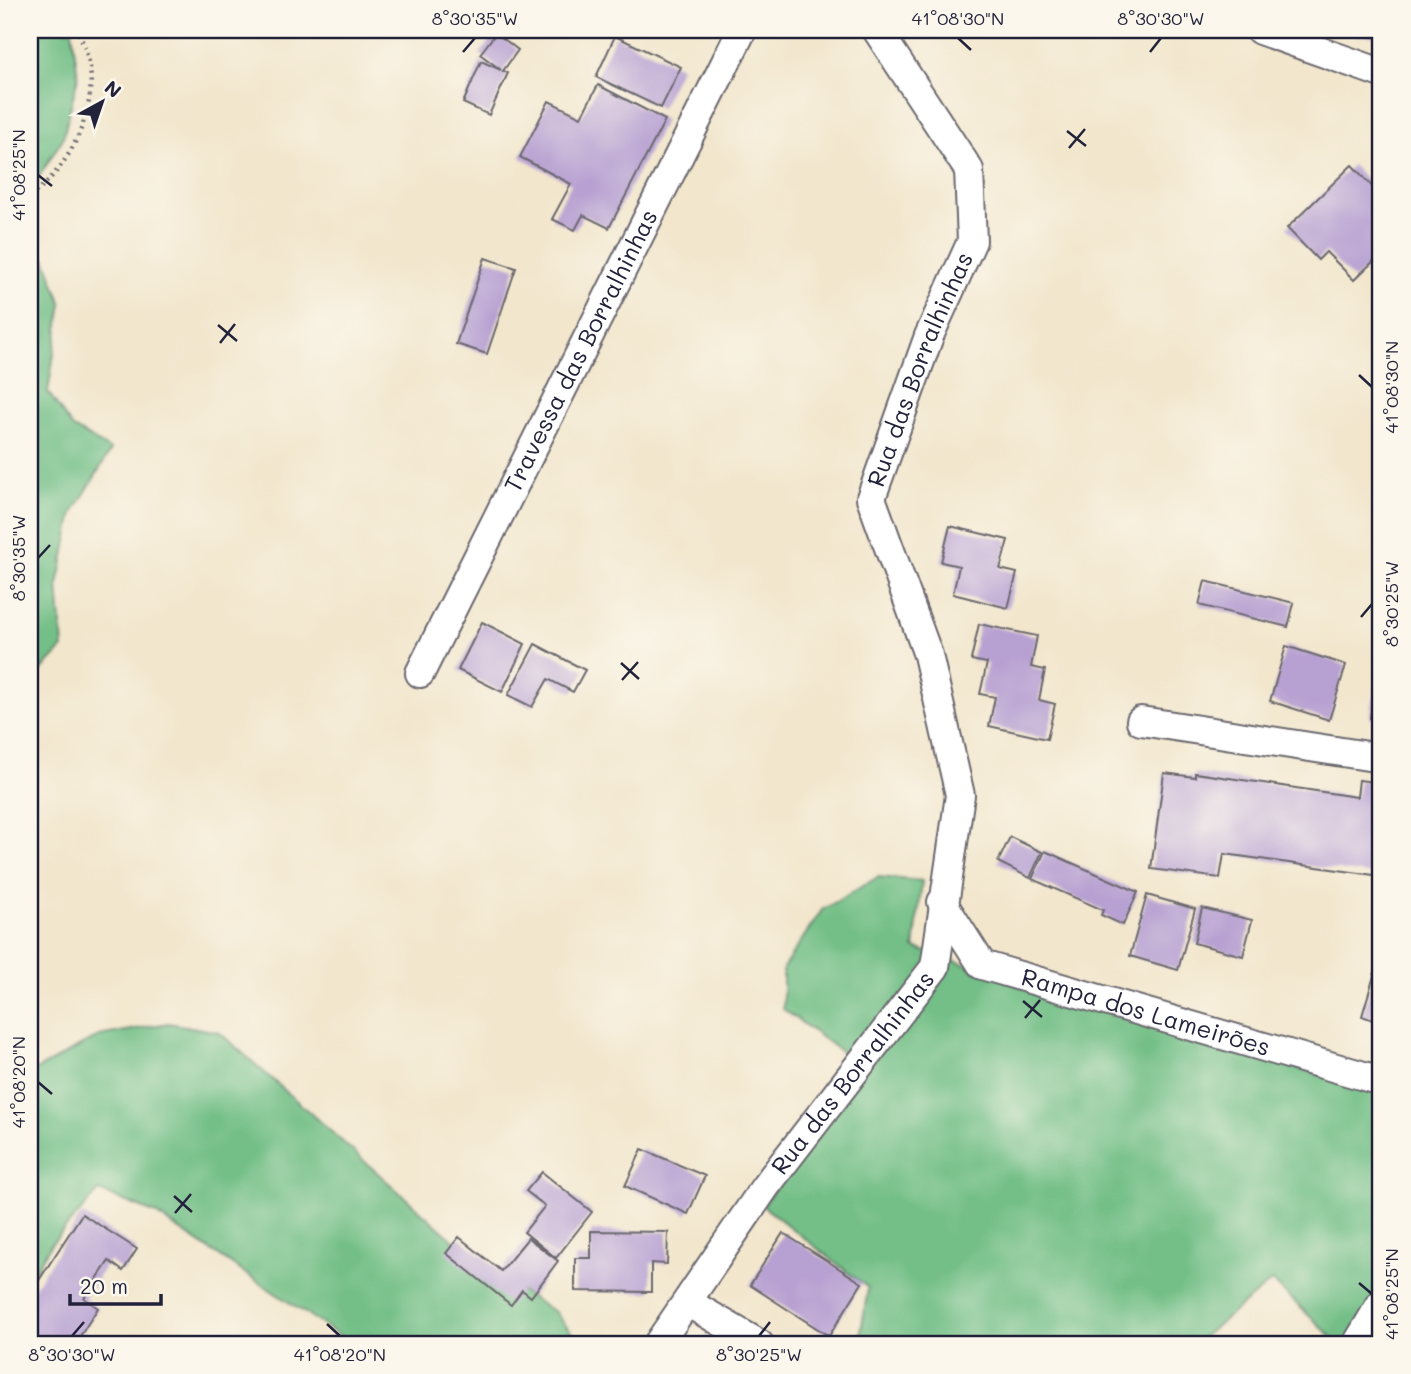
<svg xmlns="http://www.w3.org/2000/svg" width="1411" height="1374" font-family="Mali,sans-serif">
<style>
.forest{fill:#73bf87;stroke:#4a7061;stroke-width:2}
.building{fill:#b7a0d2}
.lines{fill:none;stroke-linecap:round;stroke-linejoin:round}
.street-casing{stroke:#6b676e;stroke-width:32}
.path{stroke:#6b676e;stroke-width:4.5;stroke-dasharray:2 5;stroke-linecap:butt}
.street{stroke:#fff;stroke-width:28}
.ticks{fill:none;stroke:#22223b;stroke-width:2.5}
.labels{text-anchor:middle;stroke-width:5;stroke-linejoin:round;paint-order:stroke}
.street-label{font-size:24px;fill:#22223b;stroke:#fbf7ec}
.neatline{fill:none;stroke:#22223b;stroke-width:2.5}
.ticks-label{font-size:18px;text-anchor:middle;fill:#22223b}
</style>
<rect width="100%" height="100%" fill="#fbf7ec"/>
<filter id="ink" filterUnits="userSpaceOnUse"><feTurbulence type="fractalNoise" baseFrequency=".0143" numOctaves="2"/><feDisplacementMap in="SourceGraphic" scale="14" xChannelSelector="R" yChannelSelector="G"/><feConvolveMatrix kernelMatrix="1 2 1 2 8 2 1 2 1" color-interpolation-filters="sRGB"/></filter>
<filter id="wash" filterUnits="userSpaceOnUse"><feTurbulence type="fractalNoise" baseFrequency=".00686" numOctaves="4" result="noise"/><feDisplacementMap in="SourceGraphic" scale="28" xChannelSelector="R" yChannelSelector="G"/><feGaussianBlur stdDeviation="1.57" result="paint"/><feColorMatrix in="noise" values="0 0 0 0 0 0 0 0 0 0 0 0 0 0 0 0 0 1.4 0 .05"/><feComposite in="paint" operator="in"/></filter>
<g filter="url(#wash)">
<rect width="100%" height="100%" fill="#f2e6cc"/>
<!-- forest -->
<g class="forest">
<polygon points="30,30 72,30 78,77 63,138 30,191"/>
<polygon points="30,242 45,258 62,304 48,392 72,427 111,450 73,513 58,585 63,648 30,682"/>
<polygon points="878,877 922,881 914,948 1381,1094 1381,1344 1336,1344 1332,1337 1272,1281 1194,1344 859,1344 868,1288 763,1206 863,1068 783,1009 783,968 822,910"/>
<polygon points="168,1023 219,1032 489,1272 555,1312 581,1344 352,1344 154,1213 99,1191 51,1244 30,1279 30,1073 99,1036"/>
</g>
<g id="blocks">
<!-- building -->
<g class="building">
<polygon points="1351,30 1381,30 1381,37 1350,35"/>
<polygon points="496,33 518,50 503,71 508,73 489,115 463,103 481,61 501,70 480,54"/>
<polygon points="615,36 681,67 661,108 596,77"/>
<polygon points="598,85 665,120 609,228 583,215 575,230 552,219 571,184 520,157 549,101 581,117"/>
<polygon points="1352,165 1373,187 1381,179 1381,254 1354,280 1326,252 1318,260 1287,228"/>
<polygon points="485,258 516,268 487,354 456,344"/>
<polygon points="950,526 1008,540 1000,569 1017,573 1008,608 953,594 959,566 941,562"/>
<polygon points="1205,581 1294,603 1288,627 1199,605"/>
<polygon points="482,622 525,644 502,692 458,670"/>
<polygon points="979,624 1037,636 1031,667 1045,670 1039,700 1055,704 1047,739 989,726 995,697 980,694 987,663 971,660"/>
<polygon points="535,644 585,670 573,692 548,679 532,707 508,695"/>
<polygon points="1286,646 1346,665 1329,720 1270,701"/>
<polygon points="1376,686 1381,687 1381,720 1370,718"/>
<polygon points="1164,773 1195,777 1195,773 1357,797 1359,780 1381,783 1381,876 1224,854 1220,878 1151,869"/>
<polygon points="1010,837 1042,852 1030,878 998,862"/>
<polygon points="1045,851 1138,892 1123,925 1101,915 1103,910 1032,879"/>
<polygon points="1147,895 1195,909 1178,970 1130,956"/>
<polygon points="1202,908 1252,920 1243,956 1194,943"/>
<polygon points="1376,969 1381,971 1381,1023 1362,1016"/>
<polygon points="642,1149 705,1176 688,1214 625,1186"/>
<polygon points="542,1172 592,1212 556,1258 524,1232 545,1206 526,1191"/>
<polygon points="82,1214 137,1249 123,1271 109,1261 84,1298 98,1308 75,1344 59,1344 52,1340 50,1344 30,1344 30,1294"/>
<polygon points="591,1231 668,1232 667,1264 651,1263 651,1292 575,1291 575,1258 591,1258"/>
<polygon points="783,1233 862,1283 829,1336 750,1285"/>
<polygon points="459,1237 501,1271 528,1238 558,1261 531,1297 522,1290 511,1305 446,1253"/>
</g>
</g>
</g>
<g filter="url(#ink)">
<use href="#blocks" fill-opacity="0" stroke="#6b676e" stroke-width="2"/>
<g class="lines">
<!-- street casing -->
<g class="street-casing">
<g id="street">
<polyline points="1260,30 1381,73"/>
<path id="s1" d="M420,673L742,30"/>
<polyline points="1141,721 1381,758"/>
<path id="s2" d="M942,902L982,965L1381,1081"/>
<polyline points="687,1302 759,1344"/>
<path id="s3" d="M658,1344L765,1187L935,967L960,795L928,655L871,498L929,336L972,241L969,170L877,30"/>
<polyline points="1357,1344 1381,1304"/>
</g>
</g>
<!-- path -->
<path class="path" d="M30,196C68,170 96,114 90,67C88,55 82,41 78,30"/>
<!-- street -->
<use href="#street" class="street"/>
</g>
</g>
<!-- ticks -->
<path class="ticks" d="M958,38L971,50M463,52L475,38M1150,52L1161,38M1067,131L1086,146M1069,148L1085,129M38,175L52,186M218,325L237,341M220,343L235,324M1359,375L1372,387M38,558L50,545M1361,617L1372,604M621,663L639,679M622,680L638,662M1023,1001L1042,1017M1025,1018L1040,1000M38,1082L52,1094M174,1196L192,1212M175,1213L191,1194M1359,1283L1372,1294M327,1324L340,1336M72,1336L84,1322M759,1336L770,1322"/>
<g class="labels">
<!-- street labels -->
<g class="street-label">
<text dy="8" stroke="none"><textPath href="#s1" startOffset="360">Travessa das Borralhinhas</textPath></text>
<text dy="8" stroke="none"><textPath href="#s3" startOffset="1090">Rua das Borralhinhas</textPath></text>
<text dy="8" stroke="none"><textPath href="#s2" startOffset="245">Rampa dos Lameirões</textPath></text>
<text dy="8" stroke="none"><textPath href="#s3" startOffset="334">Rua das Borralhinhas</textPath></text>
</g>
</g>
<!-- margin -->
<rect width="1411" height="1374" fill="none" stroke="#fbf7ec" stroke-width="77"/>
<!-- north arrow -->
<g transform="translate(102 102) rotate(40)" stroke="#fbf7ec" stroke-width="5" paint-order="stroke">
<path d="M0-5L12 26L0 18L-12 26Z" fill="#22223b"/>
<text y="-10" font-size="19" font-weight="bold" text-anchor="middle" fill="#22223b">N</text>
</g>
<!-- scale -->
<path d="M70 1294v10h91v-10" fill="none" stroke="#22223b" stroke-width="3.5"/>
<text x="80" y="1294" font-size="21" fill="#22223b" stroke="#fbf7ec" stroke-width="5" paint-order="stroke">20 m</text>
<rect x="38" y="38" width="1334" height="1298" class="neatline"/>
<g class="ticks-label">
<text x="475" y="25">8°30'35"W</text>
<text x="958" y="25">41°08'30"N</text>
<text x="1161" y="25">8°30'30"W</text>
<text transform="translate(19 175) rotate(-90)" y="6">41°08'25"N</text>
<text transform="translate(1392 387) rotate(-90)" y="6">41°08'30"N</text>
<text transform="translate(19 558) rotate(-90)" y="6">8°30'35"W</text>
<text transform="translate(1392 604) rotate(-90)" y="6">8°30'25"W</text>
<text transform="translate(19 1082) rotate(-90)" y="6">41°08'20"N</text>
<text transform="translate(1392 1294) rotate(-90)" y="6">41°08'25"N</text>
<text x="72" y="1361">8°30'30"W</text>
<text x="340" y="1361">41°08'20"N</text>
<text x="759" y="1361">8°30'25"W</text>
</g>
</svg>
